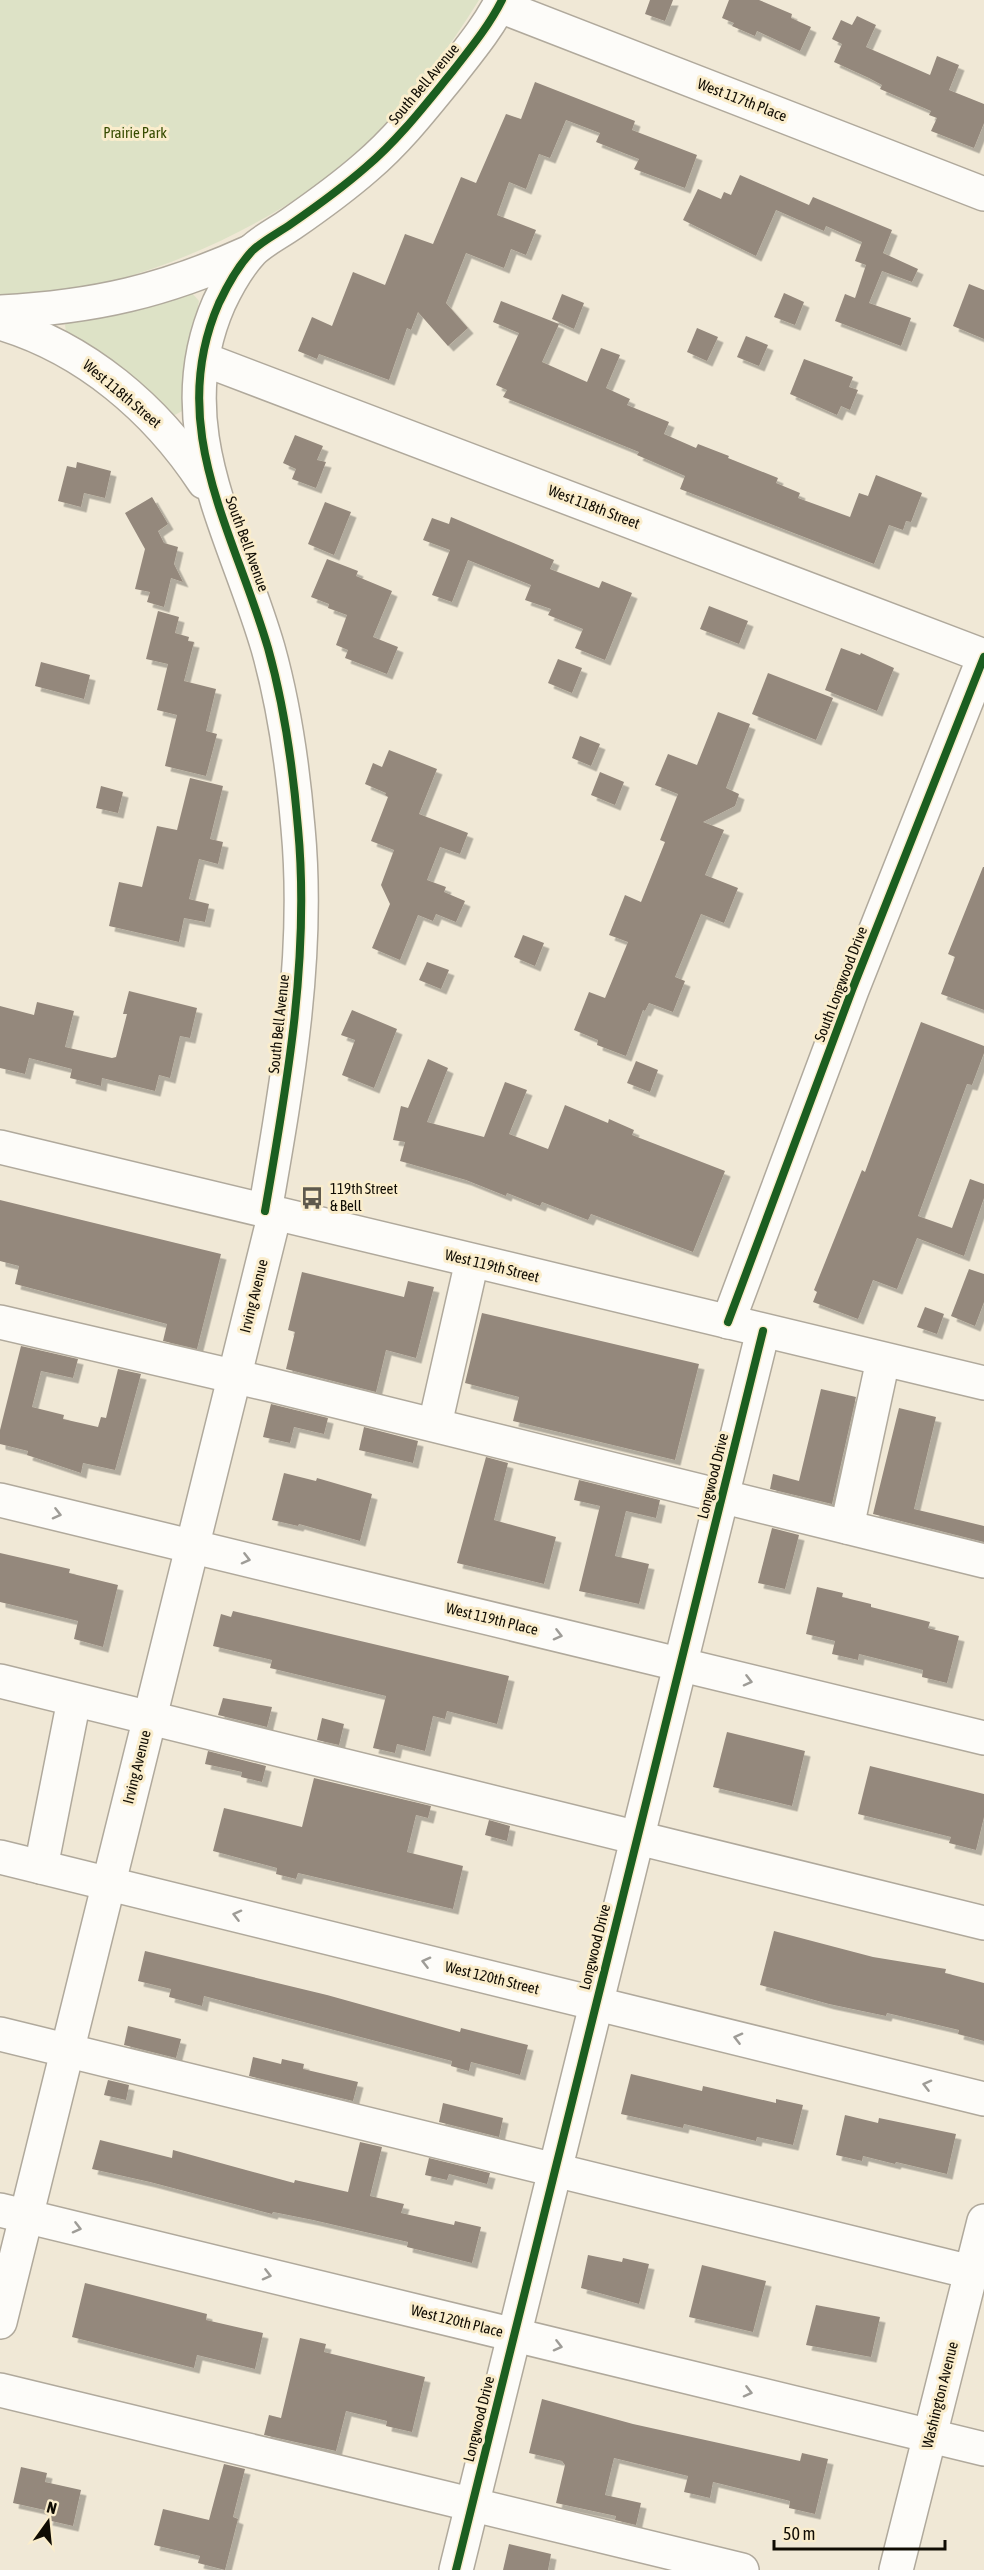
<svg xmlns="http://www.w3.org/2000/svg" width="984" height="2570" font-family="'Asap Condensed',sans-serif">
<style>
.green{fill:#dde2c6}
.building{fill:#94887c;filter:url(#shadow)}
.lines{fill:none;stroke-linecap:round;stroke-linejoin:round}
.minor-casing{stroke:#b0a99c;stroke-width:36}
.minor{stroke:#fdfcf9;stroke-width:33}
.cycleway-casing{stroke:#faedcc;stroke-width:11}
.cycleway{stroke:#1b5e20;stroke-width:8}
.oneway{stroke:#9e9c97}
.labels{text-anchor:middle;stroke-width:6;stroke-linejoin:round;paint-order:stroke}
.street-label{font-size:15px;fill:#100c03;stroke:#faedcc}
.park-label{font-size:15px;fill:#374c00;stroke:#faedcc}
.poi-label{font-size:15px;fill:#100c03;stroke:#faedcc;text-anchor:start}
</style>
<defs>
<filter id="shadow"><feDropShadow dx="5.5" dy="5.5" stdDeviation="0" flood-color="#0004"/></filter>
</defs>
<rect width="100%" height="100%" fill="#f0e8d6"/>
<!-- green -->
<g class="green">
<path d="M0,0H479C449,49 411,98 370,140C305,205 201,257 113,281C76,291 38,293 0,296Z"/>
<polygon points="191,292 199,301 191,344 184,410 173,416 66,332 65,325 70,320"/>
</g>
<!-- building -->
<g class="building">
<polygon points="650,0 673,0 665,21 645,14"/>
<polygon points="729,0 759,0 792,14 791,18 811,27 800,51 757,31 755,36 732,26 734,23 722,18"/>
<polygon points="857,16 876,25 866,47 930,75 937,56 959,65 949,90 984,104 984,123 974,148 931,131 937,118 929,115 931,111 880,89 882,85 869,78 834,62 842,44 832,39 841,20 852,25"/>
<polygon points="535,82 635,121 632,130 697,155 685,188 634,169 639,159 596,142 600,133 566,120 550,158 539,154 526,189 509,182 497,215 536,230 526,255 511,249 504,268 466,253 446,303 468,328 448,346 418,312 411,330 407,328 389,380 319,354 317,359 298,351 312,317 332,326 353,272 385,285 405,234 433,244 461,177 476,183 506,114 521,119"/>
<polygon points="740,175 809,205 813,197 892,230 883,253 918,269 912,282 882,271 869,303 911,318 901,346 835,321 845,294 855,298 866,265 855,261 862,242 826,226 824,231 776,210 756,256 683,220 698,189 721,199 724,192 731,195"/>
<polygon points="969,284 984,290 984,339 953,326"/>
<polygon points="784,293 804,302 795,325 774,317"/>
<polygon points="562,294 584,303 574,329 552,319"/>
<polygon points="501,301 559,324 542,362 587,382 601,348 620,355 606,388 630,399 627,405 669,422 664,434 696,448 698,444 729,456 728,458 778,478 776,483 800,493 798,498 850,517 859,493 868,496 876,475 922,493 911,522 906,521 903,530 889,525 874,564 680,489 685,476 637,455 639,452 503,397 507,390 496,385 519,333 493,322"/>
<polygon points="697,328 718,337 707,361 687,352"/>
<polygon points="746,336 768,345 759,366 737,357"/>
<polygon points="804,359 853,377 849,387 858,390 850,410 841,406 837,415 790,394"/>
<polygon points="295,435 323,446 317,460 326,462 316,488 292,479 296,469 283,463"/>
<polygon points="77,462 111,471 105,498 84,493 81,507 58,501 67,466 76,468"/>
<polygon points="152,497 168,524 158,531 164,543 178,547 174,564 183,582 171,578 164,607 147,602 150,592 135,589 145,549 125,513"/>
<polygon points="325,502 351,512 334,555 308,544"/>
<polygon points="451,517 554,560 550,569 599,588 602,581 632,593 605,660 575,648 583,629 548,615 551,609 525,600 531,585 468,560 452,602 432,595 450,550 423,540 432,518 449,524"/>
<polygon points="327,559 358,571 356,576 392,591 373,637 398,647 387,674 345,658 348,650 336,645 347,615 328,608 329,604 311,597"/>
<polygon points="709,606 748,621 739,644 700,629"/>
<polygon points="158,611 179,617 175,633 189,637 188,641 194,642 184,681 216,689 206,731 217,734 206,776 165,766 177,715 157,710 168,664 146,659"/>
<polygon points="841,648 860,655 861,653 894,668 877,711 825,690"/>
<polygon points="558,659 582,668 572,693 548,683"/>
<polygon points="41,662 90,675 84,699 35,686"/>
<polygon points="768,673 833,698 816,740 752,714"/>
<polygon points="718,712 750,724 726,788 739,794 735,806 703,822 724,830 705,875 738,888 724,923 701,914 675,977 685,981 673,1012 649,1003 645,1011 643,1010 626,1056 597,1045 598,1040 574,1030 589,992 605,998 628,942 609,935 625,895 641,902 665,842 660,840 678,794 655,785 668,754 697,765"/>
<polygon points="580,736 600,744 591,766 572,758"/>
<polygon points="389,750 437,769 419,814 468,833 460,854 440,847 427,880 446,887 444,892 465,901 456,922 436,914 433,921 418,915 400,960 372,948 390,904 381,885 394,850 371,841 388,797 385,795 386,793 365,784 373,763 382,767"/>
<polygon points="600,772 624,782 615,805 591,795"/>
<polygon points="190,778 223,786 210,839 223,842 218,864 199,859 189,899 209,904 205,922 184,918 179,942 109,926 119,882 142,887 157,826 177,830"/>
<polygon points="101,786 123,792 118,813 96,808"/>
<polygon points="983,867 984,867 984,1010 941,994 955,957 948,954"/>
<polygon points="523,935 544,943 535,966 514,957"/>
<polygon points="427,962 449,970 441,989 419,980"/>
<polygon points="129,991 197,1008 190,1038 180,1036 170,1078 159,1075 155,1091 102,1078 101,1086 70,1078 72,1069 29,1058 25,1074 0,1068 0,1006 34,1015 37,1002 74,1011 65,1047 112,1058 116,1057 127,1014 123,1014"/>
<polygon points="352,1010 397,1029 374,1088 342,1075 355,1040 341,1035"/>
<polygon points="921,1022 984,1046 984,1053 972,1085 967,1084 918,1216 952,1228 970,1179 984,1184 984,1198 964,1256 917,1238 897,1289 873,1280 858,1319 813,1302 817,1292 814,1290 862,1170 865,1172"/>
<polygon points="428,1059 448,1068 427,1122 484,1137 505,1082 527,1090 509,1134 548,1149 565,1105 608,1123 609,1119 634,1130 632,1135 725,1171 693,1252 591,1214 588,1220 542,1202 540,1206 507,1193 506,1196 466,1180 400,1161 405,1142 393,1140 401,1106 408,1108"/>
<polygon points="636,1061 658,1070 650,1092 627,1083"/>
<polygon points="0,1200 221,1254 197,1349 163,1341 167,1324 15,1284 19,1266 0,1261"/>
<polygon points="969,1269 984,1274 984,1302 975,1326 951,1316"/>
<polygon points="302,1272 404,1297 408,1281 434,1287 416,1358 386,1350 376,1392 286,1369 295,1332 288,1330"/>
<polygon points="925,1307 944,1314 937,1334 917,1327"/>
<polygon points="482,1313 699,1364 675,1460 513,1421 519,1397 465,1383"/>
<polygon points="21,1346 78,1359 73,1378 41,1371 32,1407 64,1415 63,1419 98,1427 101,1417 106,1418 118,1369 141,1374 115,1470 83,1463 81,1473 27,1455 28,1451 0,1444 0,1430"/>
<polygon points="821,1389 856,1397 832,1504 770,1489 773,1474 799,1481"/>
<polygon points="271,1404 328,1418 324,1434 294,1427 290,1443 263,1437"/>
<polygon points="899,1408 936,1417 914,1509 984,1526 984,1542 873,1514"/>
<polygon points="364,1427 418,1441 413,1463 359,1450"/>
<polygon points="486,1457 508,1463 494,1520 556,1537 544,1584 457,1563"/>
<polygon points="284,1473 316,1481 317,1478 372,1494 360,1541 299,1524 298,1526 272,1520"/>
<polygon points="579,1480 660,1500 656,1518 626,1511 615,1556 649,1564 639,1604 579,1591 600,1506 574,1500"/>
<polygon points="772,1528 799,1535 785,1589 758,1583"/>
<polygon points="0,1553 70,1569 69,1573 118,1585 103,1647 74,1639 78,1621 0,1602"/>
<polygon points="817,1587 843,1593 842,1597 871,1604 871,1607 930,1622 928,1628 959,1636 947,1683 922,1677 923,1670 859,1654 858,1660 832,1654 835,1641 806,1634"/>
<polygon points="233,1611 509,1676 497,1724 447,1711 445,1719 433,1716 425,1751 397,1744 395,1753 373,1748 386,1696 270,1668 272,1660 213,1646 221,1614 231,1617"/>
<polygon points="223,1698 272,1707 267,1727 218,1715"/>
<polygon points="322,1718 344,1724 339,1745 317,1740"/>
<polygon points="727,1732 805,1751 792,1806 713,1787"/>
<polygon points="208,1751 266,1766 262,1782 241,1777 242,1772 205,1764"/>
<polygon points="870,1766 984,1794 984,1817 976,1850 949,1843 951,1837 858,1814"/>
<polygon points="314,1778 431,1806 428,1818 416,1815 407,1852 463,1866 453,1909 298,1873 296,1879 276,1874 277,1868 213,1851 224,1808 302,1827"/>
<polygon points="489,1820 510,1826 507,1841 485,1835"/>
<polygon points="774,1931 873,1957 946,1969 945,1973 984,1983 984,2041 958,2034 959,2030 887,2013 886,2016 829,2004 760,1985"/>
<polygon points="145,1951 327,1995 460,2032 461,2028 528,2045 520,2075 471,2062 469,2071 451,2066 452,2061 204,1996 202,2006 169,1997 171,1989 138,1981"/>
<polygon points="128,2026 181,2039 176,2058 124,2045"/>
<polygon points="253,2057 281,2064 282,2059 304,2064 303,2069 358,2082 353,2101 249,2076"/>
<polygon points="631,2074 702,2091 703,2086 776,2103 776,2099 803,2105 793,2145 757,2137 756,2141 684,2124 683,2128 621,2114"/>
<polygon points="108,2080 129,2085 126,2100 104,2095"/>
<polygon points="443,2103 503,2118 499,2137 439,2122"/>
<polygon points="845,2115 878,2123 879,2118 956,2134 947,2174 896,2162 895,2164 863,2156 862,2161 836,2155"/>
<polygon points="100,2140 172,2158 173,2150 294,2183 295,2180 348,2192 360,2142 382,2147 370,2196 404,2204 401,2213 454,2225 455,2221 481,2227 472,2263 407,2247 408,2242 313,2220 273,2212 272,2214 150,2182 92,2169"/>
<polygon points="429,2158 490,2173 487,2184 449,2174 447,2180 425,2175"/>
<polygon points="588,2255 622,2262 623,2258 649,2264 639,2304 581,2288"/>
<polygon points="702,2265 766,2281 753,2332 689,2317"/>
<polygon points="85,2283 207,2314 206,2320 263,2333 255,2369 197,2355 194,2368 72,2337"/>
<polygon points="816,2305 880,2317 871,2357 806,2345"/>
<polygon points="300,2338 326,2344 324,2352 425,2377 412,2432 386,2426 387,2421 346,2411 336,2451 264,2435 269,2415 281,2418"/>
<polygon points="542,2399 633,2424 800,2461 802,2453 828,2459 815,2514 789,2508 790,2501 713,2482 710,2498 684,2492 688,2476 614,2458 605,2495 641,2503 636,2525 615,2520 616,2516 556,2503 565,2465 562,2461 529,2453"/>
<polygon points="224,2464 245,2469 233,2517 238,2519 225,2570 198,2563 200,2556 154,2545 163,2509 209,2520"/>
<polygon points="21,2467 47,2473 45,2482 81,2490 73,2526 47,2520 49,2511 13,2503"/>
<polygon points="509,2544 551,2554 548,2570 503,2570"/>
</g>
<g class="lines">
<!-- minor casing -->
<g class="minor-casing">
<g id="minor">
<polyline points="500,6 984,194"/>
<path d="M0,312C95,307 164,291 250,252"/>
<path d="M0,323C85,348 156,409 204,482"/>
<polyline points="203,359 984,656"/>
<polyline points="0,1147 984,1383"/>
<path d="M265,1211C287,1085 310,956 298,828C293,768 284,705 268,648C234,531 165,426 219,303C227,286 239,265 252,251C262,241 278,233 291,224C317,206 342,188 366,167C399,139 425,105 452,72C470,49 489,26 502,0"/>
<polyline points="0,1322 271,1385 984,1561"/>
<polyline points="728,1322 852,990 984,657"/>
<polyline points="438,1411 472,1261"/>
<polyline points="0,1500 984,1738"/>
<polyline points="847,1527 883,1360"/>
<polyline points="0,1681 984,1923"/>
<polyline points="0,1857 984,2099"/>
<polyline points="41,1867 74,1700"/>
<polyline points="0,2034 971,2272"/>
<polyline points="0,2210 984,2449"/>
<polyline points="0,2322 275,1213"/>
<polyline points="0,2390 742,2570"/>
<polyline points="456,2570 763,1331"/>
<polyline points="896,2570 984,2221"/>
</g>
</g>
<!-- minor -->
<use href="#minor" class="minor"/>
<!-- cycleway casing -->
<g class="cycleway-casing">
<g id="cycleway">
<path d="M265,1211C287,1085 310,956 298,828C293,768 284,705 268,648C234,531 165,426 219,303C227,286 239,265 252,251C262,241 278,233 291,224C317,206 342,188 366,167C399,139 425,105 452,72C470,49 489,26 502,0"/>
<polyline points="728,1322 852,990 984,657"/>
<polyline points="456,2570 763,1331"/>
</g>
</g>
<!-- cycleway -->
<use href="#cycleway" class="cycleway"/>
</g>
<!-- one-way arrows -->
<defs><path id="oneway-chevron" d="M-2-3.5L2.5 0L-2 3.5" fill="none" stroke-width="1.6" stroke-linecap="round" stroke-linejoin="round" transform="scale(1.5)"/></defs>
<g class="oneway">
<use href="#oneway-chevron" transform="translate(57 1514) rotate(14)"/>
<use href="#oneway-chevron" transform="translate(246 1559) rotate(14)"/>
<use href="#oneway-chevron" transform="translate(558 1635) rotate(14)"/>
<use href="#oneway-chevron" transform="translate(748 1681) rotate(14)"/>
<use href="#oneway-chevron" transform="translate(237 1915) rotate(-166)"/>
<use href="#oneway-chevron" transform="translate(426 1962) rotate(-166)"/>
<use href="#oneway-chevron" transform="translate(738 2038) rotate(-166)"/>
<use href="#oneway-chevron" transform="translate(927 2085) rotate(-166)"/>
<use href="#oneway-chevron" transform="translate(77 2228) rotate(14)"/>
<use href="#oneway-chevron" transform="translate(267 2275) rotate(14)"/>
<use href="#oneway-chevron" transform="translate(558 2346) rotate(14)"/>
<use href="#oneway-chevron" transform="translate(748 2392) rotate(14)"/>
</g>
<!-- icons -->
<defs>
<g id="bus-bare" transform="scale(1.8)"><path d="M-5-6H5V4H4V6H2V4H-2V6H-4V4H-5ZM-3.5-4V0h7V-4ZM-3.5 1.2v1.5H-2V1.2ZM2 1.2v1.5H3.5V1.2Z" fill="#5e594d" stroke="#faedcc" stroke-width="2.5" paint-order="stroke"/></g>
</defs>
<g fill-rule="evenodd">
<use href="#bus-bare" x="312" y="1198"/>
</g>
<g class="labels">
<!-- street labels -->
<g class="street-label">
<text transform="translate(424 84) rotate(-50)" y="5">South Bell Avenue</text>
<text transform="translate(742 100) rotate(21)" y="5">West 117th Place</text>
<text transform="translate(122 394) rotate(40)" y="5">West 118th Street</text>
<text transform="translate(594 507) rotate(21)" y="5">West 118th Street</text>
<text transform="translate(247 544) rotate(70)" y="5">South Bell Avenue</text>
<text transform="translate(841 984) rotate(-69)" y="5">South Longwood Drive</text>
<text transform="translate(279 1024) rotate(-84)" y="5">South Bell Avenue</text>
<text transform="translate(492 1266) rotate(14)" y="5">West 119th Street</text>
<text transform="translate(254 1296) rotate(-76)" y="5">Irving Avenue</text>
<text transform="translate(713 1476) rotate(-76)" y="5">Longwood Drive</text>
<text transform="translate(492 1619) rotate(14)" y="5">West 119th Place</text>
<text transform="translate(137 1767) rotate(-76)" y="5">Irving Avenue</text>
<text transform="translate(595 1947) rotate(-76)" y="5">Longwood Drive</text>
<text transform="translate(492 1978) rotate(14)" y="5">West 120th Street</text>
<text transform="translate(457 2321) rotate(14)" y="5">West 120th Place</text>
<text transform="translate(940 2395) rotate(-76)" y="5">Washington Avenue</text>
<text transform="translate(479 2419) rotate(-76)" y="5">Longwood Drive</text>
</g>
<!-- park labels -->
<g class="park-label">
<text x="135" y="138">Prairie Park</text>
</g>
<!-- poi labels -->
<g class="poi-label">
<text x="330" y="1194">119th Street<tspan x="330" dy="17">&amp; Bell</tspan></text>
</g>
</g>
<!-- north arrow -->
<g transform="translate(48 2522) rotate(15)" stroke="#faedcc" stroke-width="4.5" paint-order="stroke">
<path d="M0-4.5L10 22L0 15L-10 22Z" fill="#100c03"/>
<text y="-9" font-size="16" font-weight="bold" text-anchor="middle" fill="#100c03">N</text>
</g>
<!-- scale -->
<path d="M774 2540v9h171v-9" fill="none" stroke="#100c03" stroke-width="3"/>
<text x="783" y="2540" font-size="18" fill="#100c03" stroke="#faedcc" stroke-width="4.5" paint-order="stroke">50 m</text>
</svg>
